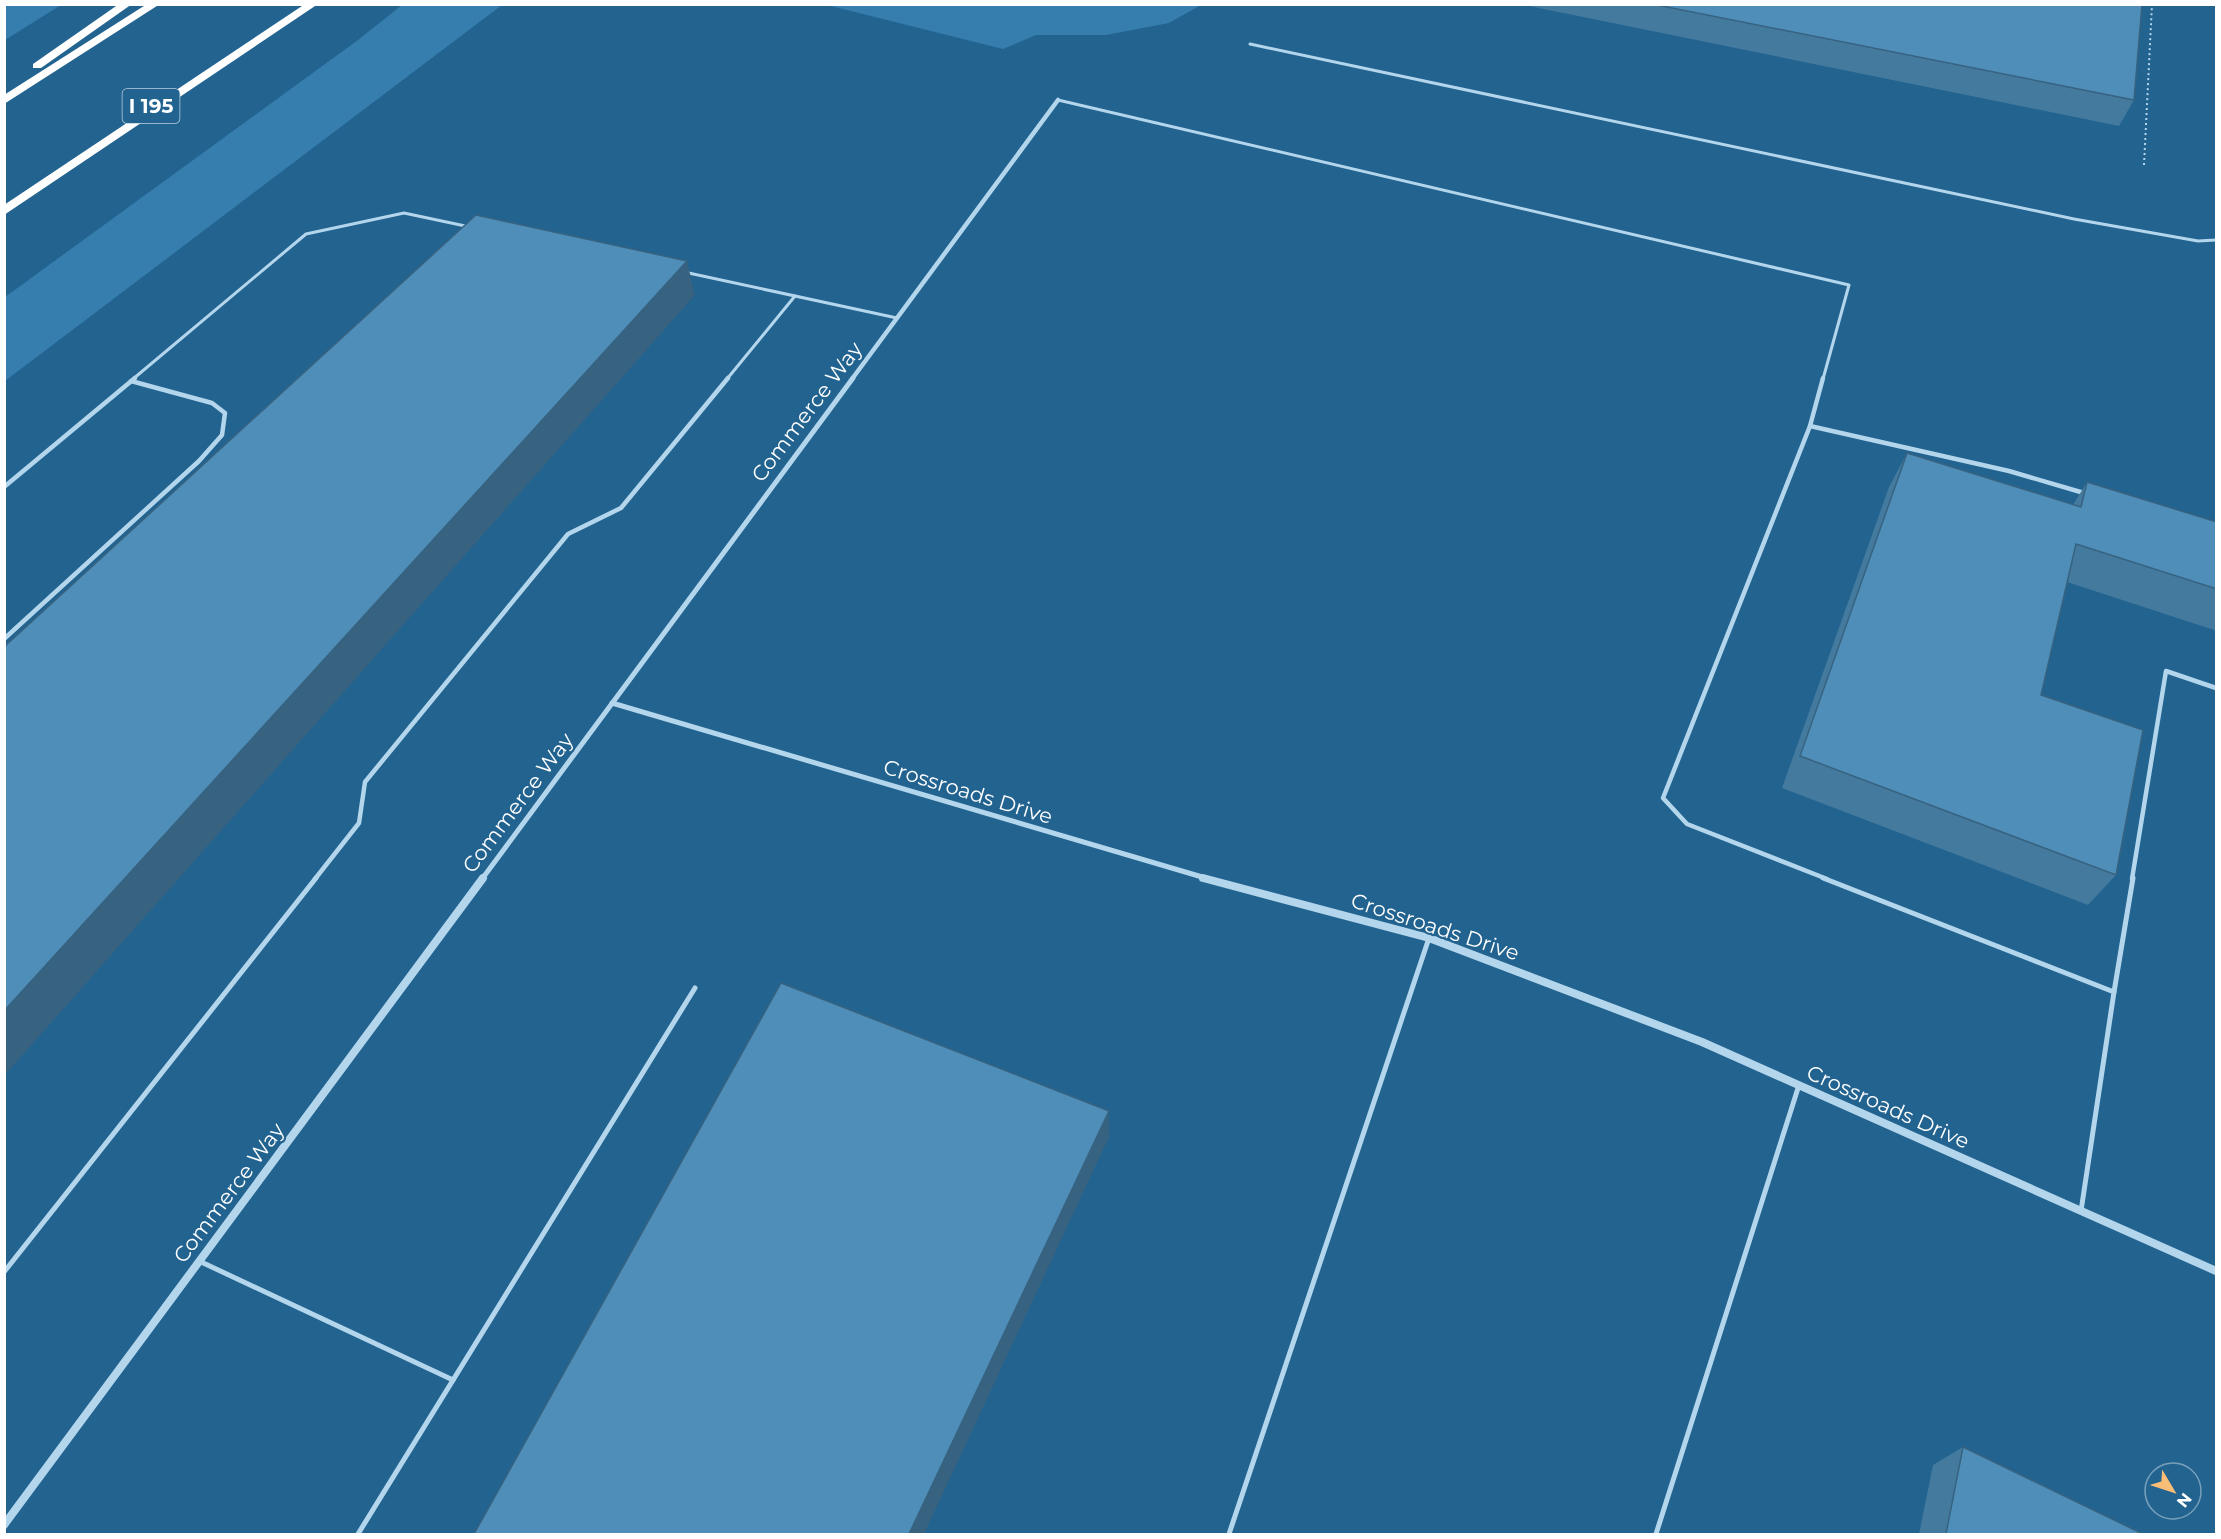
<svg xmlns="http://www.w3.org/2000/svg" width="2221" height="1539" font-family="Montserrat,sans-serif">
<style>
.green{fill:#367ead}
.lines{fill:none;stroke-linecap:round;stroke-linejoin:round}
.path{stroke:#b3d6ec;stroke-width:2;stroke-dasharray:2 3;stroke-linecap:butt}
.service-far2{stroke:#b3d6ec;stroke-width:3}
.service-far1{stroke:#b3d6ec;stroke-width:4.5}
.service{stroke:#b3d6ec;stroke-width:5}
.minor-far2{stroke:#b3d6ec;stroke-width:4.5}
.minor-far1{stroke:#b3d6ec;stroke-width:5}
.minor{stroke:#b3d6ec;stroke-width:8}
.motorway{fill:#fff;fill-rule:evenodd}
.wall{fill:#447a9e}
.shaded-wall{fill:#376381}
.building{fill:#4f8eb8;stroke:#376381;stroke-width:1.5}
.labels{text-anchor:middle;stroke-width:4.5;stroke-linejoin:round;paint-order:stroke}
.shield{fill:#226390;stroke:#bdd0de;stroke-width:1.5}
.shield-label{font-size:20px;font-weight:bold;fill:#fff}
.street-label{font-size:21px;fill:#fff;stroke:#226390}
</style>
<rect width="100%" height="100%" fill="#226390"/>
<!-- green -->
<g class="green">
<polygon points="5,4 61,4 61,5 5,40"/>
<polygon points="402,5 502,5 5,381 5,297 358,40"/>
<polygon points="827,5 1201,4 1201,5 1169,23 1106,35 1036,35 1003,49"/>
</g>
<g class="lines">
<!-- path -->
<polyline class="path" points="2144,165 2152,4"/>
<!-- service-far2 -->
<g class="service-far2">
<polyline points="1250,44 2074,219 2198,241 2216,240"/>
<polyline points="1058,100 1849,285 1823,379"/>
<polyline points="684,272 897,318"/>
<polyline points="133,379 306,234 404,213 470,227"/>
<polyline points="727,379 795,296"/>
</g>
<!-- service-far1 -->
<g class="service-far1">
<polyline points="1810,426 1823,378"/>
<polyline points="4,487 135,378"/>
<polyline points="4,639 199,461 222,435 225,413 212,403 131,381"/>
<polyline points="315,879 359,823 365,782 568,534 621,508 728,378"/>
<polyline points="1827,879 1687,824 1663,798 1810,426 2009,471 2084,493"/>
<polyline points="2132,879 2166,671 2216,688"/>
</g>
<!-- service -->
<g class="service">
<polyline points="1823,878 2114,992 2081,1211"/>
<polyline points="2114,992 2133,878"/>
<polyline points="199,1261 453,1380"/>
<polyline points="4,1272 316,878"/>
<polyline points="358,1534 695,988"/>
<polyline points="1229,1534 1429,938"/>
<polyline points="1656,1534 1799,1085"/>
</g>
<!-- minor-far2 -->
<polyline class="minor-far2" points="852,379 1058,100"/>
<!-- minor-far1 -->
<g class="minor-far1">
<polyline points="612,703 1209,879"/>
<polyline points="482,879 853,378"/>
</g>
<!-- minor -->
<g class="minor">
<polyline points="1203,878 1429,938 1702,1042 2216,1271"/>
<polyline points="4,1525 483,878"/>
</g>
<!-- motorway -->
<g class="motorway">
<polygon points="119,4 132,4 41,68 33,68 33,64"/>
<polygon points="147,4 160,4 4,104 4,95"/>
<polygon points="305,4 318,4 4,215 4,205"/>
</g>
</g>
<!-- wall -->
<g class="wall">
<polygon points="1519,4 2142,4 2134,100 2119,126"/>
<polygon points="1907,453 2073,505 2087,482 2217,522 2217,631 2067,582 2041,695 2116,875 2088,905 1782,788 1889,487"/>
<polygon points="1963,1447 2143,1534 1919,1534 1933,1465"/>
</g>
<!-- shaded-wall -->
<g class="shaded-wall">
<polygon points="687,261 695,295 4,1076 4,1011"/>
<polygon points="1109,1111 1109,1137 924,1534 909,1534"/>
</g>
<!-- building -->
<g class="building">
<polygon points="1652,4 2142,4 2134,100"/>
<polygon points="476,215 687,261 4,1011 4,647"/>
<polygon points="1907,453 2081,507 2087,482 2217,522 2217,589 2076,544 2041,695 2143,730 2116,875 1800,756"/>
<polygon points="781,983 1109,1111 909,1534 474,1534"/>
<polygon points="1963,1447 2143,1534 1946,1534"/>
</g>
<g class="labels">
<!-- shield labels -->
<rect class="shield" x="122.5" y="89" width="57" height="34" rx="4.5"/>
<g class="shield-label">
<text x="151" y="113">I 195</text>
</g>
<!-- street labels -->
<g class="street-label">
<text transform="translate(807 412) rotate(-53)" y="7">Commerce Way</text>
<text transform="translate(968 792) rotate(17)" y="7">Crossroads Drive</text>
<text transform="translate(518 803) rotate(-53)" y="7">Commerce Way</text>
<text transform="translate(1435 927) rotate(18)" y="7">Crossroads Drive</text>
<text transform="translate(1888 1107) rotate(24)" y="7">Crossroads Drive</text>
<text transform="translate(229 1193) rotate(-53)" y="7">Commerce Way</text>
</g>
</g>
<!-- border -->
<rect width="2221" height="1539" fill="none" stroke="#ffffff" stroke-width="12"/>
<!-- north arrow -->
<g transform="translate(2173 1491) rotate(129)"><circle r="28" fill="#226390" stroke="#7aa1bc" stroke-width="1.5"/>
<path d="M0-4.5L10 22L0 15L-10 22Z" fill="#f8be75"/>
<text y="-9" font-size="16" font-weight="bold" text-anchor="middle" fill="#ffffff">N</text>
</g>
</svg>
